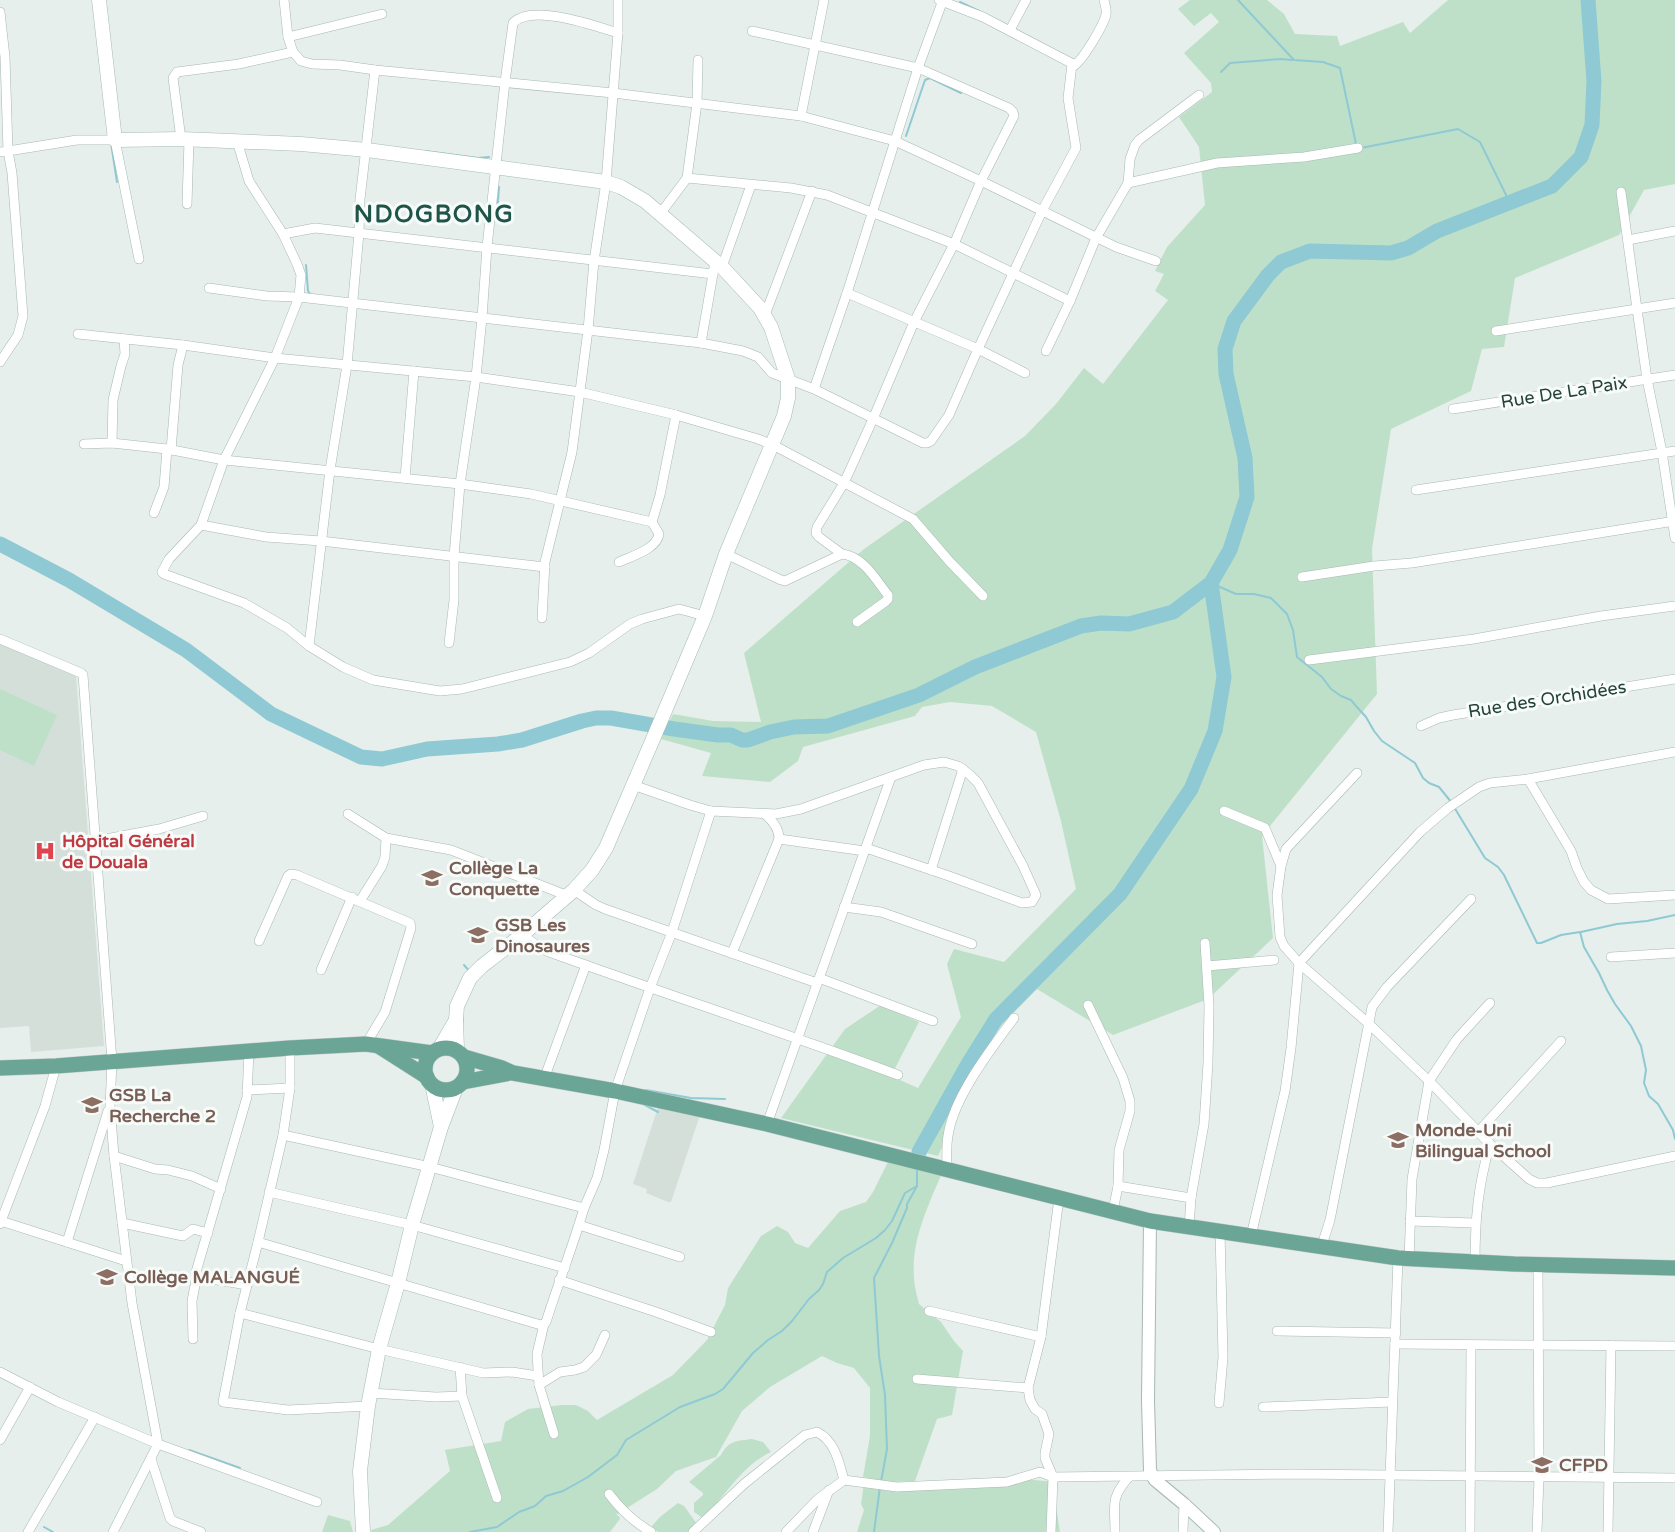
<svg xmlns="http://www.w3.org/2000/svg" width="1675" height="1532" font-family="'Varela Round',sans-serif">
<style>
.built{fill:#d4dfda}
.green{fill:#bfe0c8}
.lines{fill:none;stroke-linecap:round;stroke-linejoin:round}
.stream{stroke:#8ec9d4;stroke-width:2}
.river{stroke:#8ec9d4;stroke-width:15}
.minor-casing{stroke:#a8b8b2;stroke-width:10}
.tertiary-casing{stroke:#a8b8b2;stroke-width:14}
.secondary-casing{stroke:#a4bbb3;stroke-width:15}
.primary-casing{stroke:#c2cac8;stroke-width:16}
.minor{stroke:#fff;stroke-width:9}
.tertiary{stroke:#fff;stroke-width:12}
.secondary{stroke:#fff;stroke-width:14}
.primary{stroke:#6aa596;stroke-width:15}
.labels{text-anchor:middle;stroke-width:6;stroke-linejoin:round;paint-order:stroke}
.street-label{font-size:18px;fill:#24423a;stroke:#f7fbf9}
.health-label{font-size:18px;font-weight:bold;fill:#be3a42;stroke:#f7fbf9;text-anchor:start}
.education-label{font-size:18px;font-weight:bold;fill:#785e54;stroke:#f7fbf9;text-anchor:start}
.district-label{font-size:24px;font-weight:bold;letter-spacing:1.5px;fill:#1f5548;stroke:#f7fbf9}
</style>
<rect width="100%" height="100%" fill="#e6efeb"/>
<!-- built -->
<g class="built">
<polygon points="0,644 76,676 104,1046 31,1052 29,1026 0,1028"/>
<polygon points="658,1107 700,1115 671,1202 668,1202 646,1193 647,1189 633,1184"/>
</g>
<!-- green -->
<g class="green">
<polygon points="1190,0 1267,0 1284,14 1295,34 1337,36 1340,46 1403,22 1410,33 1448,0 1675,0 1675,184 1644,190 1619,235 1515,278 1504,347 1482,349 1471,391 1391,429 1372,549 1377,694 1262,836 1273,938 1208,999 1113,1035 1037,989 996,1031 938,1156 781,1118 845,1029 881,1005 919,1022 891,1076 918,1088 961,1017 947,964 954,949 1004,962 1076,889 1061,821 1036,732 992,706 950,702 922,707 915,716 803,747 798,761 770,782 702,776 711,753 661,739 673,714 713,721 761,722 744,653 864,549 1025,436 1056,404 1084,368 1103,384 1168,300 1155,291 1164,274 1155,271 1167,247 1205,205 1199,147 1179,117 1212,92 1211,83 1184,53 1219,22 1211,13 1194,26 1178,9"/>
<polygon points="0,689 57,715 34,766 0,750"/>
<path d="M888,1162L942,1173C928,1206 911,1241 914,1277C914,1286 917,1295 919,1304L941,1322L954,1341L963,1351L952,1415L937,1419L915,1481L890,1482L863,1477L870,1436V1388L854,1368L837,1363L822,1356L770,1387L742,1411L716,1457L676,1471L657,1489L616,1515L619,1516L620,1519L610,1532H372L371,1530L388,1525L450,1471L445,1450L501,1441L505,1422L528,1409L562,1405H576L588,1411L597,1420L673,1375L707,1340L725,1305L728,1288L761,1236L777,1226L788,1232L795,1243L808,1248L840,1211L866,1202L873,1192Z"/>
<path d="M752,1439L763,1442L771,1452C741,1466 727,1495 703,1517H701L694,1512V1503L703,1495V1493L689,1482L721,1455C729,1440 737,1441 752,1439Z"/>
<polygon points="1023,1479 1056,1482 1055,1501 1060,1532 857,1532 864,1510 861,1504 864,1483 897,1487"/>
<polygon points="678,1503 684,1506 697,1524 689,1532 658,1532 651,1527 660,1517"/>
<polygon points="328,1515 350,1521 353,1532 322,1532"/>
</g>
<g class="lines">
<!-- stream -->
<g class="stream">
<polyline points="1238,0 1294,60 1323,62 1340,68 1356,144"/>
<polyline points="960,2 979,11"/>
<polyline points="1221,72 1230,63 1281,59 1292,60"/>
<polyline points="906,136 925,80 930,78 961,93"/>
<polyline points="111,143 117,182"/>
<polyline points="1361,148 1458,129 1480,142 1510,203"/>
<polyline points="425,151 478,158 489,157"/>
<polyline points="497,216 499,187"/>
<polyline points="306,265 308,291 311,295"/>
<polyline points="1211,583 1236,594 1254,594 1271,598 1287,614 1293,630 1297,657 1322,677 1331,689 1341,696 1351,700 1356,706 1366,717 1374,731 1382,741 1415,763 1423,778 1429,783 1439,787 1452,803"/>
<polyline points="1454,807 1485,858 1498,867 1504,875 1537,943 1541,943 1561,935 1580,932 1584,947 1599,973 1607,990 1615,1004 1631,1026 1641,1046 1646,1070 1644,1083 1649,1096 1658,1104 1673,1130 1675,1139"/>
<polyline points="1581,932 1617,924 1647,921 1675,915"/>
<polyline points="464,965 470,972"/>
<polyline points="646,1090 691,1098 725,1099"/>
<polyline points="645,1105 658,1112"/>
<polyline points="189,1450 240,1468"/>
<polyline points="881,1482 887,1449 885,1395 879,1356 874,1278 892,1243 907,1208 907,1204 917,1186 917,1169"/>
<polyline points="44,1527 53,1532"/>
<polyline points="470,1532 497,1527 519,1512 535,1506 546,1496 563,1491 588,1477 617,1455 626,1440 680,1407 715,1394 723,1389 753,1353 768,1340 782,1331 792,1321 809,1299 819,1290 823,1284 827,1272 843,1258 876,1238 885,1230 892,1221 905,1193 917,1186"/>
<polyline points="874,1532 880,1487"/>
</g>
<!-- river -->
<g class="river">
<polyline points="0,544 69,580 186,650 271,714 361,757 382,759 427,749 498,744 522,740 582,721 596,718 611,718 674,729 718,735 731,735 742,740 748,740 770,732 794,727 828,726 919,695 975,667 1081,626 1101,623 1129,624 1173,612 1211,583 1230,550 1247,497 1245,458 1226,374 1225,349 1234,321 1268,275 1281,262 1310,251 1391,253 1408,248 1437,231 1552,186 1581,157 1592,125 1594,81 1588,0"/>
<polyline points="919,1152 968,1064 996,1019 1120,894 1191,789 1215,731 1224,677 1211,583"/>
</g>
<!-- minor casing -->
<g class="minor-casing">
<g id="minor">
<polyline points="284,0 288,37 293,52 301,61 312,64 340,65 375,70 613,93 801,116 895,141 981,181 954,244 914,322 873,419 844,483 817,527 816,533 819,537 842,554"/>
<path d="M939,0L983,17L1075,65C1084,58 1103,26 1106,15C1107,9 1105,5 1104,0"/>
<polyline points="0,12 5,57 8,151 0,152"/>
<polyline points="1010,30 1026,0"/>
<polyline points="752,31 918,68 1009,108 1013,112 1014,116 981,181 1116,247 1156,261"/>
<polyline points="288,37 382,14"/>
<polyline points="801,116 824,0"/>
<polyline points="181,139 173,78 177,72 239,64 293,52"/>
<polyline points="687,178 791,188 827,195 954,244 1070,301"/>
<polyline points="1128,183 1217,163 1304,157 1358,148"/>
<polyline points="1621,192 1637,309 1647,379 1662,452 1675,538"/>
<polyline points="187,204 189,140"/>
<polyline points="660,214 687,178 697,103 698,60"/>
<polyline points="283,234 315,228 713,274 715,261"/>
<polyline points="1628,240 1675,231"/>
<polyline points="722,267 751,185"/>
<polyline points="209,288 267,296 299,297 701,343 743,351 758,357 772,373 814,389 923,443 927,443 931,441 949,415 978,349 1042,211 1076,148 1068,98 1072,64"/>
<polyline points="847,293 978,349 1025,373"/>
<polyline points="765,315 812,191"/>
<polyline points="1496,331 1675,303"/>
<polyline points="78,334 183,345"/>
<polyline points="701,343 713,274"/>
<polyline points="1046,351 1070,301 1096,238 1128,183 1130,159 1135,145 1139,140 1199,95"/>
<polyline points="0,362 18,335 23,316 12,173 8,151 77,140 115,140 139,259"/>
<polyline points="814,389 847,293 918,68 943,0"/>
<polyline points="1453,409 1675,375"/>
<polyline points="112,443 113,400 121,366 125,354 124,339"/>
<polyline points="84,444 112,443 167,449 224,460 460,484 531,494 652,522"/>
<polyline points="171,450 178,365 183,345 275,358 476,377 580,392 676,415 758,439 773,445 913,519 950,562 983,596"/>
<polyline points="405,478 414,371"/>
<polyline points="1416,490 1675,451"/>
<polyline points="154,513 164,487 167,449"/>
<polyline points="652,522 660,495 676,415"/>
<polyline points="201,525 224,460 275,358 299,297 301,275 297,264 283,234 249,181 237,141"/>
<path d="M726,554L781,580L785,581L842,554C863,556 876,580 888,595V599L885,602L857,622"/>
<path d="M619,562C632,556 657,549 659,534L652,522"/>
<polyline points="545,567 321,541 266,537 201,525 169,559 162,572 164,574 244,603 287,628 309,646 343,667 373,680 440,691 462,689 570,662 589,653 630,624 642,619 679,609 705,616"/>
<polyline points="1302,577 1374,566 1412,563 1675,521"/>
<polyline points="542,618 545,562 572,452 588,330 594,261 606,182 618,33 618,0"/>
<polyline points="0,639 81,673 83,675 112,1061 110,1106 114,1156 132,1303 158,1444 113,1532"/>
<path d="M449,643L454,600V556L460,484L476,377L482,318L487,247L505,82L513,23C532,3 595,26 618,33"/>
<polyline points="309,646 330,470 347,365 359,233 360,199 375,70"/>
<polyline points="1309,660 1474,639 1601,616 1675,606"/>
<polyline points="1421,726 1439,718 1453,715 1675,679"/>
<path d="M1357,773L1286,849L1281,866L1277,895L1280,937L1284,946L1299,963L1368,1023L1429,1081L1490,1144C1478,1186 1475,1219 1475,1263"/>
<polyline points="1528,779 1571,851 1577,868 1584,882 1591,890 1608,899 1675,895"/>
<polyline points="633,785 690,805 711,811"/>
<polyline points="1224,811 1265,828 1281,866"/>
<polyline points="348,814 386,838 451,850 568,896"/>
<polyline points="779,839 865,851"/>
<polyline points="95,841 159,829 203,816"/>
<polyline points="931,870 963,769"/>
<polyline points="574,890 596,905 605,909 817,983"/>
<polyline points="360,901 382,866 385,857 386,838"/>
<polyline points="844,907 881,912 972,944"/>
<path d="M522,935L538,946L549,952C665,994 783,1032 898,1075"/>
<polyline points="259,941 288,876 291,874 297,875 410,923 411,928 385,1012 366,1044"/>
<path d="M732,953L779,839C779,828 773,822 765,814"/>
<polyline points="1611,957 1675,953"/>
<polyline points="1207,966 1274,960"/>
<polyline points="321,970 352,897"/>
<polyline points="819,978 933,1021"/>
<polyline points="1088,1005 1123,1078 1130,1101 1130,1111 1119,1150 1118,1186 1113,1211"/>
<polyline points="290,1048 290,1088 283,1135 258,1242 240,1313 223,1402 288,1410 368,1406"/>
<polyline points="544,1079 586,965"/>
<polyline points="247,1090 290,1088"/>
<polyline points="767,1124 891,777"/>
<polyline points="1478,1132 1561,1041"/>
<path d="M283,1135L430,1167L584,1208C573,1246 558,1284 546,1322L544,1324L537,1354L539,1385L554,1434"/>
<polyline points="1490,1144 1529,1179 1537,1183 1547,1183 1675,1156"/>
<polyline points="114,1156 155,1169 168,1170 192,1176 221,1189"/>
<path d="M947,1169C947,1158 946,1146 948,1136C953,1098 991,1049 1014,1018"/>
<polyline points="1118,1186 1191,1198"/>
<polyline points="269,1192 412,1225 565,1268"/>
<polyline points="584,1208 597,1178 604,1150 615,1091 650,988 672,932 711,811 776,814 801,809 924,765 944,762 958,766 969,774 978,783 1023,866 1036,895 1032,902 1022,903 949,876 866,848"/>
<polyline points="1,1221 126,1261"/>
<polyline points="1410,1221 1475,1223"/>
<polyline points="122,1223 183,1236 193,1229 208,1233"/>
<polyline points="0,1224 45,1106 56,1066"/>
<polyline points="579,1225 680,1257"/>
<polyline points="1189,1227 1191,1198 1204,1124 1208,1063 1209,1006 1205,943"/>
<polyline points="1251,1236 1285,1091 1291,1048 1299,963 1420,832 1448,808 1479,787 1490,783 1528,779 1675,752"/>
<polyline points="67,1242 108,1111"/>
<polyline points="258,1242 541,1325 544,1324"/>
<polyline points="1321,1248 1330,1220 1372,1007 1387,987 1471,899"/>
<polyline points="1409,1259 1412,1179 1429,1081 1457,1039 1490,1003"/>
<polyline points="559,1280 656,1312 711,1332"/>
<polyline points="247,1285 200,1277 197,1275 196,1272 247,1097 249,1051"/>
<polyline points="929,1311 1041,1337"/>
<polyline points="240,1313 379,1349 483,1373 512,1372 538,1376"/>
<polyline points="1277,1331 1396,1333"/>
<polyline points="193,1339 192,1301 197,1275"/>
<polyline points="1395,1344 1675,1346"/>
<polyline points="460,1367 462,1396 497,1498"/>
<polyline points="0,1372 58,1402 158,1444 317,1502"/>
<polyline points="917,1379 1028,1388"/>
<polyline points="539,1385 560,1372 575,1370 584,1367 596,1355 605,1335"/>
<polyline points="370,1393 436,1397 462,1396"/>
<polyline points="1219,1403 1223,1357 1220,1231"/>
<polyline points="1263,1407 1392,1402"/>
<polyline points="0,1440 30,1387"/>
<polyline points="151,1459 170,1518 173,1521 201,1532"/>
<path d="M609,1494C621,1510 634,1522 651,1532"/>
<polyline points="28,1532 95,1417"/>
<path d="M693,1532L744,1484L805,1435L817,1432C835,1441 839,1462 844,1480"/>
<polyline points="786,1532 818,1499 844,1480 897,1487 1007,1482 1040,1472 1053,1477 1294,1474 1675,1478"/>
<polyline points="813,1532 829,1490"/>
<polyline points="1051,1532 1053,1477 1045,1458 1045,1453 1049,1434 1042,1414 1035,1409 1030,1400 1028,1388 1041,1337 1059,1198"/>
<path d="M1115,1532C1115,1505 1110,1498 1129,1477"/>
<polyline points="1183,1532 1184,1504"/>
<polyline points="1388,1532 1398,1258"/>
<polyline points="1470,1532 1471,1345"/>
<polyline points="1537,1532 1539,1478 1538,1265"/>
<polyline points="1608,1532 1611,1345"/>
</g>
</g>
<!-- tertiary casing -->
<g class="tertiary-casing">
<polyline id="tertiary" points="1150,1221 1148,1401 1150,1471 1155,1480 1184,1504 1214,1532"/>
</g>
<!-- secondary casing -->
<g class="secondary-casing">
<g id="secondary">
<polyline points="99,0 115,140 181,139 301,144 367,150 606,182 621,187 645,201 722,267 760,308 771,327 788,379 788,398 784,416 726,554 705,616 653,739 606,848 592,870 574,890 522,935 482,966 470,978 457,1006 456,1020 457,1050"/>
<polyline points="439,1049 456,1020"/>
<polyline points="432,1084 441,1127"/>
<polyline points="363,1532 360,1471 368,1406 379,1349 398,1283 412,1225 441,1127 456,1088"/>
</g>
</g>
<!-- primary casing -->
<g class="primary-casing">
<g id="primary">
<polyline points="380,1047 427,1077"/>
<circle cx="446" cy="1069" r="21"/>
<polyline points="464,1057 502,1068 513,1073 615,1091 767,1124 1150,1221 1398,1258 1514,1264 1675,1268"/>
<polyline points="0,1068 56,1066 290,1048 366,1044 432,1053"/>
<polyline points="463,1082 510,1073"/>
</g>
</g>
<!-- minor -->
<use href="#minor" class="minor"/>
<!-- tertiary -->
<use href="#tertiary" class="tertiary"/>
<!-- secondary -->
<use href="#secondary" class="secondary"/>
<!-- primary -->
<use href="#primary" class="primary"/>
</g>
<!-- icons -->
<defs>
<g id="hospital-bare" transform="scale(1.62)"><path d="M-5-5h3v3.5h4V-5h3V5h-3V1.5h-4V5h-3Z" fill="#e0444e" stroke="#f7fbf9" stroke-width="2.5" paint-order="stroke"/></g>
<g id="school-bare" transform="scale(1.62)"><path d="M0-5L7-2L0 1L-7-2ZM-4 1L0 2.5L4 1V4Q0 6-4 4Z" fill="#8d6e63" stroke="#f7fbf9" stroke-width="2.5" paint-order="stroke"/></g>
</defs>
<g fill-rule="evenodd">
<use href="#hospital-bare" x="45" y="851"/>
<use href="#school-bare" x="432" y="878"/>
<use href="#school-bare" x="478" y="935"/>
<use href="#school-bare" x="92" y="1105"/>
<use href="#school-bare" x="1398" y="1140"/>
<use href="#school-bare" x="107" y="1277"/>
<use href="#school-bare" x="1542" y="1465"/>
</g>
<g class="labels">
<!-- street labels -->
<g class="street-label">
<text transform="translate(1564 392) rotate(-9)" y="6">Rue De La Paix</text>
<text transform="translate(1547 699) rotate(-9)" y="6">Rue des Orchidées</text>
</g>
<!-- health labels -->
<g class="health-label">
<text x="62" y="847">Hôpital Général<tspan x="62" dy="21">de Douala</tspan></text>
</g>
<!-- education labels -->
<g class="education-label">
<text x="449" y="874">Collège La<tspan x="449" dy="21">Conquette</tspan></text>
<text x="495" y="931">GSB Les<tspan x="495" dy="21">Dinosaures</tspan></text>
<text x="109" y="1101">GSB La<tspan x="109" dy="21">Recherche 2</tspan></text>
<text x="1415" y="1136">Monde-Uni<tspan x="1415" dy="21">Bilingual School</tspan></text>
<text x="124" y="1283">Collège MALANGUÉ</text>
<text x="1559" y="1471">CFPD</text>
</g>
<!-- district labels -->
<g class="district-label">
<text x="434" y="222">NDOGBONG</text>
</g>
</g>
</svg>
